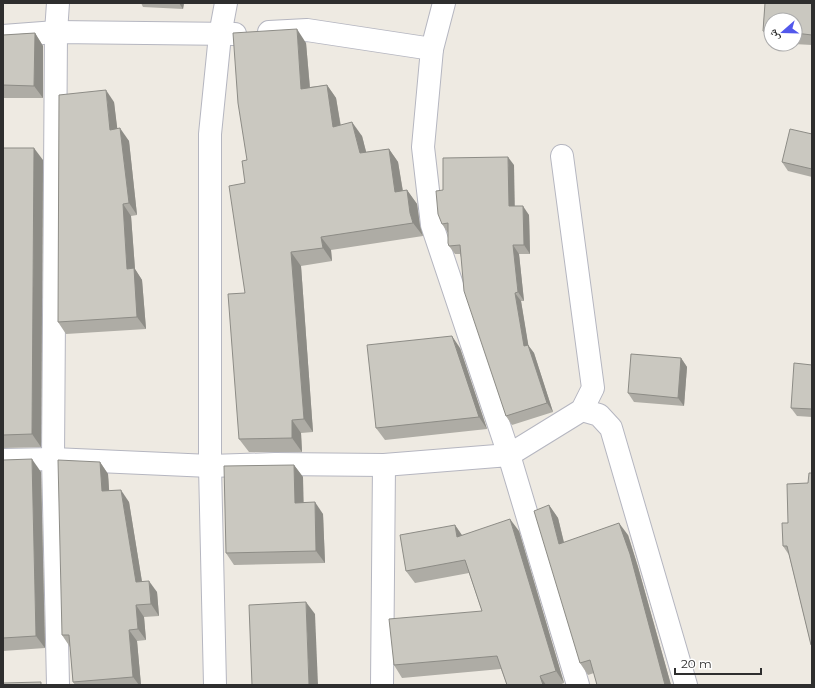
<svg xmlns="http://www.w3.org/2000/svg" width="815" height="688" font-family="Montserrat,'Noto Naskh Arabic',sans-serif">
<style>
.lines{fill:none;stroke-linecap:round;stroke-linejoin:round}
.minor-casing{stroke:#b5b6c0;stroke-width:24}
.minor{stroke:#fff;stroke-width:22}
.wall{fill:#aeaca5}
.shaded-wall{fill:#8d8c86}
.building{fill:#cac8c0;stroke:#8d8c86}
</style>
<rect width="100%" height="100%" fill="#eeeae2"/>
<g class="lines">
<!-- minor casing -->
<g class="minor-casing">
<g id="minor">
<polyline points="58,3 56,32 53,459 58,685"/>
<polyline points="444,3 432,49 423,147 432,225 509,455 582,410 593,388 562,156"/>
<polyline points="269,32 307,30 432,49"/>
<polyline points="3,36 56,32 235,34"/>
<polyline points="582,410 599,415 611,428 686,685"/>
<polyline points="3,460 53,459 210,466 275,464 384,465 509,455 578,685"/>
<polyline points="215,685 210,466 210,134 220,35 226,3"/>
<polyline points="382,685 384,465"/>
</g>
</g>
<!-- minor -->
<use href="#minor" class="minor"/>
</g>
<!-- wall -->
<g class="wall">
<polygon points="70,3 92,3 70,4"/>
<polygon points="141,3 184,3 183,9 143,7"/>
<polygon points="765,3 812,3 812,45 794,44 795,44 795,20 771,20 771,42 763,31"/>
<polygon points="35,33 43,46 43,98 3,98 3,35"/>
<polygon points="306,43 310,87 327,85 336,98 341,126 362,136 366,152 389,149 398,162 403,191 407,190 417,204 420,226 423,236 331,250 332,261 301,266 313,432 301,433 302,452 249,452 239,439 245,293 245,183 247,160"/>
<polygon points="114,102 117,129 129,141 137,215 131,216 135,269 142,280 146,329 66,334 58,322"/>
<polygon points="812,134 812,177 788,171 782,162"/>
<polygon points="3,148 43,160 41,447 3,448"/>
<polygon points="514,165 514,206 529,215 530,254 519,254 524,301 521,301 528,345 534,353 553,412 512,425 506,416 460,254 455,254 449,246 448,233 442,224 443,190"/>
<polygon points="460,348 487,429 385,440 376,428"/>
<polygon points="681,358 687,367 684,406 634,402 628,393"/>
<polygon points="812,365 812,417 797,416 791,408"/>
<polygon points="3,460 41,472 45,648 3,651"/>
<polygon points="100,462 108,474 109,491 129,502 142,582 157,592 159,616 144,617 146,640 137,641 141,685 75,685 73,682 70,647 62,635"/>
<polygon points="294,465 303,477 303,502 323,514 325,563 234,565 226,553"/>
<polygon points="812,473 812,646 811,645 789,555 783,546 788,523 808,483"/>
<polygon points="549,505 558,518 564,542 628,535 638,567 671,685 597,685 594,673 588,675 580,663"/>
<polygon points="455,525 462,535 519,531 564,683 559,685 507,685 501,669 402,678 394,665 482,611 469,573 415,583 406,571"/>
</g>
<!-- shaded-wall -->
<g class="shaded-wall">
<polygon points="179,3 184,3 183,9"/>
<polygon points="297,29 306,43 311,102 301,89"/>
<polygon points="35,33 43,46 43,98 34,86"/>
<polygon points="327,85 336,98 343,141 333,127"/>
<polygon points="106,90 114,102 119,142 110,130"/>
<polygon points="352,122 362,136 370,167 360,153"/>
<polygon points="120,128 129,141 137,215 129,203"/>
<polygon points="34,148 43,160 41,447 32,434"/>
<polygon points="389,149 398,162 405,205 395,192"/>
<polygon points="508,157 514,165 515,215 509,206"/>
<polygon points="407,190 417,204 420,226 423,236 413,223 410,213"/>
<polygon points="123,204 131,216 135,269 142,280 146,329 137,317 127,269"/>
<polygon points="523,206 529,215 530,254 524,245"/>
<polygon points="321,237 331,250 332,261 323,248"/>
<polygon points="513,245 519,254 524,301 518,292"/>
<polygon points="291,252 301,266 313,432 304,419"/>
<polygon points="515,293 521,301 530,355 524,346"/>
<polygon points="452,336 460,348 487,429 479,417"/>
<polygon points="528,345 534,353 553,412 547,403"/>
<polygon points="681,358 687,367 684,406 678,398"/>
<polygon points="292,420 301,433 302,452 292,438"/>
<polygon points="32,459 41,472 45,648 36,636"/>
<polygon points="100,462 108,474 110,503 102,491"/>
<polygon points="294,465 303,477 304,515 295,503"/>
<polygon points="121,490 129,502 144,594 136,582"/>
<polygon points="315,502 323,514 325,563 316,551"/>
<polygon points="549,505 558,518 567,556 559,544"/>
<polygon points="510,519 519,531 564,683 556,671"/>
<polygon points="619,523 628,535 638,567 671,685 665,685"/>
<polygon points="455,525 463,537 457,537"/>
<polygon points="149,581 157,592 159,616 151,604"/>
<polygon points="306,602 315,614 318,685 309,685"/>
<polygon points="136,605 144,617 146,640 138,629"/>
<polygon points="129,630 137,641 141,685 139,685 133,677"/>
<polygon points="540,676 546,685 543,685"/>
</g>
<!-- building -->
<g class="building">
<polygon points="765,3 812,3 812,35 795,33 795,20 771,20 771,32 763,31"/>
<polygon points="297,29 301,89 327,85 333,127 352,122 360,153 389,149 395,192 407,190 410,213 413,223 321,237 323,248 291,252 304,419 292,420 292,438 239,439 228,294 245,293 229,186 245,183 242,161 247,160 238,103 233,33"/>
<polygon points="35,33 34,86 3,85 3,35"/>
<polygon points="106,90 110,130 120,128 129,203 123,204 127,269 134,268 137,317 58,322 59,95"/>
<polygon points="790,129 812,134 812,169 782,162"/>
<polygon points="3,148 34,148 32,434 3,435"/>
<polygon points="508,157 509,206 523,206 524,245 513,245 518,292 515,293 524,346 528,345 547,403 506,416 464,291 460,245 449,246 448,243 448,223 442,224 438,214 436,191 443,190 443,158"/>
<polygon points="452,336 479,417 376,428 367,345"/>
<polygon points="631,354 681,358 678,398 628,393"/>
<polygon points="794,363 812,365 812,409 791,408"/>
<polygon points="32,459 36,636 3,638 3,460"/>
<polygon points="58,460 100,462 102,491 121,490 136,582 149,581 151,604 136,605 138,629 129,630 133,677 73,682 69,635 62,635"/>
<polygon points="294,465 295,503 315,502 316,551 226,553 224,466"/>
<polygon points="809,473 812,473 812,644 811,645 787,546 783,546 782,523 788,523 787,484 808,483"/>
<polygon points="549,505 559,544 619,523 630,554 665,685 597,685 590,660 580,663 534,511"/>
<polygon points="510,519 556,671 540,676 543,685 507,685 497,656 394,665 389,619 482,611 465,560 406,571 400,535 455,525 457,537"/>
<polygon points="306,602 309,685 252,685 249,605"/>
<polygon points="41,682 41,685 3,685 3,683"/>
</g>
<!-- border -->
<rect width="815" height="688" fill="none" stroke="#2e2e2e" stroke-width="8"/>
<!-- north arrow -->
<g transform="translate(783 32) rotate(250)"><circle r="19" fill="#ffffff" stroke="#ababab"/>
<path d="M0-3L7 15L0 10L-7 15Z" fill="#5258eb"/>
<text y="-6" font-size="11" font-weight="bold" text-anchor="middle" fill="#2e2e2e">ش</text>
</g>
<!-- scale -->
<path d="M675 668v6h86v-6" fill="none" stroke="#2e2e2e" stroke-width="2"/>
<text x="681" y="668" font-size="12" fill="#2e2e2e" stroke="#ffffff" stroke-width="3" paint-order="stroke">20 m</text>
</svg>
